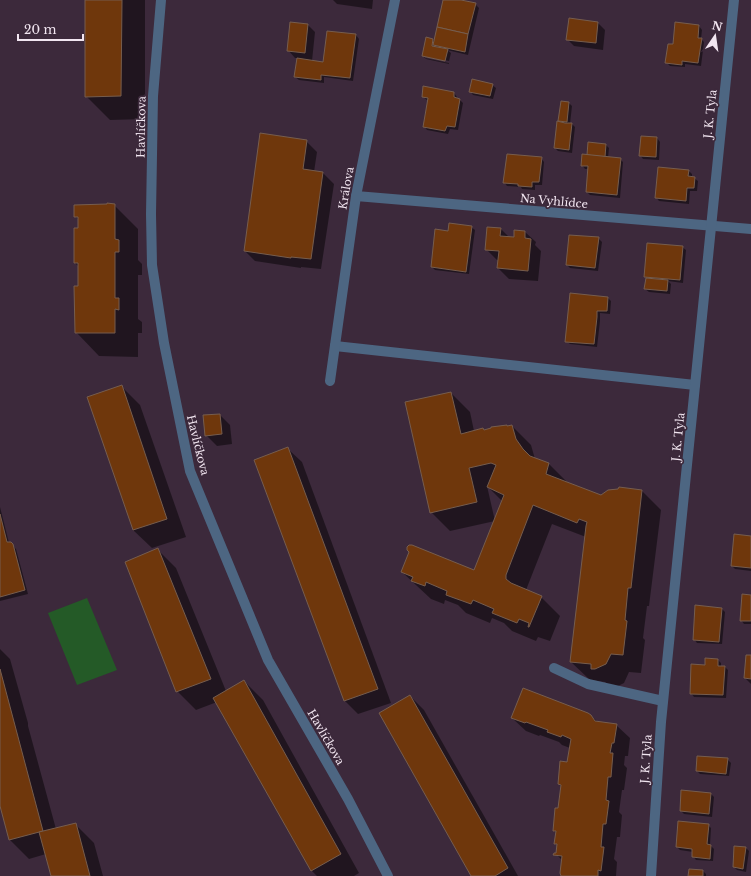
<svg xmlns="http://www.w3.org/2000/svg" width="751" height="876" font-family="'Libre Baskerville',serif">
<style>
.green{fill:#245a27}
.shadow{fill:#0007;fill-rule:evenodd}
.building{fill:#6f370c;stroke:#765d4e}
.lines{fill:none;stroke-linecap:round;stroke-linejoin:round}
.lane{stroke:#4d6682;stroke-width:10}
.street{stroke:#4d6682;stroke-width:10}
.labels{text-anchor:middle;stroke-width:3.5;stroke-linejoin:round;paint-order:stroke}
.street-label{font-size:11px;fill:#f2e6f1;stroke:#3c293b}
</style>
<rect width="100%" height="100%" fill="#3c293b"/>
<!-- green -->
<polygon class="green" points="87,598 117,670 77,685 48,613"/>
<!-- shadow -->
<g class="shadow">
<polygon points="86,0 145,0 145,119 110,120 86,96"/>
<polygon points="333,0 373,0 372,9 337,4"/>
<polygon points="444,0 457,0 475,4 479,8 468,55 447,50 451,53 449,61 425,56 425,58 449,63 449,64 426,59 423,56 433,39 435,41"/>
<polygon points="598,23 605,30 603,50 574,46 567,39"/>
<polygon points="291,24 308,25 315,32 312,61 324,63 328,32 356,35 359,39 353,81 324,77 324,83 299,80 295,77 298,58 295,58 288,50"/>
<polygon points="699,26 702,30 701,39 704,42 701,66 685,64 685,67 670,66 666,62 673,45"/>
<polygon points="492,85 496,88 493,99 473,95 470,91"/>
<polygon points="454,93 457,97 457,99 460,100 463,103 458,130 450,129 448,134 427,130 424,126 428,101 427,100 423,97"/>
<polygon points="562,102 569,103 572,106 570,124 572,124 575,127 572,153 558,151 555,148 562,124 559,120"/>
<polygon points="657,138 660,142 659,160 643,159 640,155"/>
<polygon points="306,141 317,152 314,172 323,173 334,184 321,269 301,267 301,268 255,261 245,251"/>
<polygon points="606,145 609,148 608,158 620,159 623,162 620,198 590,195 587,192 589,169 585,169 582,165"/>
<polygon points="541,158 544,162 542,185 535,185 535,190 522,189 521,187 507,186 504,182"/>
<polygon points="689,171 692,174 692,177 694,178 698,181 697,191 690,191 689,204 659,201 656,197"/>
<polygon points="114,205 138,229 138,260 142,264 142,275 138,275 138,319 142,322 142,333 138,333 138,357 99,356 76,332 79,287 79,267 75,263 79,220 75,216"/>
<polygon points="471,227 475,230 469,274 435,270 432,267 449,232"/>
<polygon points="501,229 510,238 515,238 525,232 536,242 535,245 541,251 538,281 509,279 498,268 499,260 497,260 486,249"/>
<polygon points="598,238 602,242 598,271 570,268 567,265"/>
<polygon points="682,247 686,250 683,283 668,281 671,284 670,294 649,292 645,289 647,278 645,276"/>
<polygon points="608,298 611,301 610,314 600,313 600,321 597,347 570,344 566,341"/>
<polygon points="122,387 140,405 186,537 152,548 133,530"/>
<path d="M451,393L470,412L474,431L512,426L531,445L535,459L549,464L568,483L601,496L642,491L661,510L649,606H647L643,638L645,640L641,673L629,672L624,683L614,688H611L605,682L590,680L571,662L586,537L552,524L526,590L541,597L560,616L550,641L538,637L536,641L512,631L504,623L492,618L490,623L466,613L458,605L445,600L444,604L431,599L402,572L475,571L495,521L450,531L431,512ZM487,486L503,502L495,521Z"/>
<polygon points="220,415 230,425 232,444 217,446 206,435"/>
<polygon points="288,449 302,462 391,703 358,714 345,701"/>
<polygon points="0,507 9,543 10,543 16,549 28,594 0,601"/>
<polygon points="751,537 751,571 735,569 732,566"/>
<polygon points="157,549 176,568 226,691 244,681 263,700 359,873 354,876 317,876 311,870 217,702 196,710 177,691"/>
<polygon points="751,596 751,624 744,624 741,620"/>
<polygon points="722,609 725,612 722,644 697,643 694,639"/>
<polygon points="0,649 10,659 28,723 28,726 56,829 75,824 94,843 103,876 52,876 46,854 29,859 10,840 0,803"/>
<polygon points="747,656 751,656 751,684 745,678"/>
<polygon points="718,660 721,663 721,667 725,667 728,670 726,698 694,697 691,693 706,666"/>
<polygon points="410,696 424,710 518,876 472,876"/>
<polygon points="591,716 598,722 616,725 630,738 628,756 625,756 624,765 627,768 624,790 622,790 619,812 622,815 620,837 617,837 614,859 617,862 616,876 562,876 563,861 557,855 558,846 555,844 557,834 554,831 559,809 561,787 559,784 568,763 570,748 562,745 559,742 540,735 539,736 526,731 512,718"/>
<polygon points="727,759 731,763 729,776 700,774 697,771"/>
<polygon points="711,794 714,797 712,817 684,814 681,811"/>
<polygon points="708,825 711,828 710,845 714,849 713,861 696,860 693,856 693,852 680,850 677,847"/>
<polygon points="746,848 749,851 746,872 737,870 734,867"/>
<polygon points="703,871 706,874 706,876 689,876"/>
</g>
<!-- building -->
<g class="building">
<polygon points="85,0 122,0 121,96 85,97"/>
<polygon points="443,0 461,0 476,3 468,34 437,27"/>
<polygon points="569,18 598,22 596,43 566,40"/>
<polygon points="290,22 308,24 305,53 287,51"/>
<polygon points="675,22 699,25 698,38 702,38 698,63 682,61 682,65 665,63 668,44 673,44"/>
<polygon points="437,27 468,34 465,52 433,45"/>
<polygon points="327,31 356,34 350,78 321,75 321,80 294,77 297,58 323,62"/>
<polygon points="426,37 433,39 432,46 448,49 445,61 422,56"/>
<polygon points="472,79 493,84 490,96 469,92"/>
<polygon points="423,86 454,92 454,97 460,99 455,127 447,126 445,131 423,127 428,98 422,97"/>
<polygon points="561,101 569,102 567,122 558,121"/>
<polygon points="557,121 565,123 572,123 569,150 554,148"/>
<polygon points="260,133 307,140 303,169 323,172 311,259 291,257 291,258 244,251"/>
<polygon points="641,136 657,137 656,157 639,156"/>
<polygon points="588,142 606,144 605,157 587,155"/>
<polygon points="507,154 542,157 539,182 532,182 532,187 518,186 518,184 503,183"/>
<polygon points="582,154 621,158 617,195 586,192 588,166 581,166"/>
<polygon points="658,167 689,170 688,176 695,177 694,188 687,188 686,201 655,198"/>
<polygon points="107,203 115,204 115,239 119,240 119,252 115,252 115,298 119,298 119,310 115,309 115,333 75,333 74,286 78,286 78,263 74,263 74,228 78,228 78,217 74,217 74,205 107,204"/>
<polygon points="449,223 472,226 466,272 431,267 435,229 448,231"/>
<polygon points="487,227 501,228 500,236 514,237 514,230 525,231 525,238 531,239 528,271 497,268 499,251 485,250"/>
<polygon points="569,235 599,237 595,268 566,265"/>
<polygon points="647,243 683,246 680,280 644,277"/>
<polygon points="646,278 668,280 667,291 644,289"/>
<polygon points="570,293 608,297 607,311 597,311 597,317 594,344 565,342"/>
<polygon points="122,385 167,519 133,530 87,397"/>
<polygon points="451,392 461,434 483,428 484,430 491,428 491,427 507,425 507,426 512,425 516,439 523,449 530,456 549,463 546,474 601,495 608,490 618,489 619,487 642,490 631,588 628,588 625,620 627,621 623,655 611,654 606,664 595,669 591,669 591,664 570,662 586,526 587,522 579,519 577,523 533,505 506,575 506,579 511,583 542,596 529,627 528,627 529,623 519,619 517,623 492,613 494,609 473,600 471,604 446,595 447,591 426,582 425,586 411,581 413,577 401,572 409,552 407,550 407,547 409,545 412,545 474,570 504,495 487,487 496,465 491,463 469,468 477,502 430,513 405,402"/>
<polygon points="220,414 222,434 205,436 203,415"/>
<polygon points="288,447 378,689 344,701 254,460"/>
<polygon points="0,514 7,542 11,542 13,544 25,590 0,597"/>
<polygon points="734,534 751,536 751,568 731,566"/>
<polygon points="158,548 211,679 176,692 125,562"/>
<polygon points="742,594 751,595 751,621 740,621"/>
<polygon points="695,605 722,608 719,642 693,640"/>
<polygon points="746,655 751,655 751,679 744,678"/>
<polygon points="705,658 718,659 718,666 725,666 723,695 690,694 691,664 705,665"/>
<polygon points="0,669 43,831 9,840 0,806"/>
<polygon points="244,680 341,854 311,871 213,698"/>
<polygon points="523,688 588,713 591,715 595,721 617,724 614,743 612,743 610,753 613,753 611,777 608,777 606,800 609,801 606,824 603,824 601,847 604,847 601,871 598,870 598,876 561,876 560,873 562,856 553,855 554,853 556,853 557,844 554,844 556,831 553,831 555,808 558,808 561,785 558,784 560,761 567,762 571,739 562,735 561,737 547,732 548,730 526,722 525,723 511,718"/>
<polygon points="410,695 508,868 495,876 471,876 379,713"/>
<polygon points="697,756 728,758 726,774 696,771"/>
<polygon points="681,790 711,793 709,814 680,811"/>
<polygon points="678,821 709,824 707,844 711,845 710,859 692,857 692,849 676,847"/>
<polygon points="76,823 90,876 51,876 39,832"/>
<polygon points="734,846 746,847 743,869 733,867"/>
<polygon points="689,869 703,870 703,876 688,876"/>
</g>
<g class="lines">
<!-- lane -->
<polyline class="lane" points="554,668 588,684 663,701"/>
<!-- street -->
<g class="street">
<polyline points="161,0 153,96 151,214 152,265 164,343 190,471 268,660 348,799 388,876"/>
<polyline points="356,196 751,229"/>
<polyline points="335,346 695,385"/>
<polyline points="330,381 356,196 395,0"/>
<polyline points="651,876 661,722 734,0"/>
</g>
</g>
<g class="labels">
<!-- street labels -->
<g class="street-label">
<text transform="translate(710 114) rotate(-84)" y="4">J. K. Tyla</text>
<text transform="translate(141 127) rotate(-89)" y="4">Havlíčkova</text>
<text transform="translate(346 188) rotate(-80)" y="4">Králova</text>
<text transform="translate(554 201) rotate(5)" y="4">Na Vyhlídce</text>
<text transform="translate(678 437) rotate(-84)" y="4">J. K. Tyla</text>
<text transform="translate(198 445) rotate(76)" y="4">Havlíčkova</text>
<text transform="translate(326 737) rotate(60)" y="4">Havlíčkova</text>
<text transform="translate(646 759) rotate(-86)" y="4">J. K. Tyla</text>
</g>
</g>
<!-- north arrow -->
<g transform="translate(715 36) rotate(13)" stroke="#3c293b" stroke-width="3" paint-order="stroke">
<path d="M0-3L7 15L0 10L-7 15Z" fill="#f2e6f1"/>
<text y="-6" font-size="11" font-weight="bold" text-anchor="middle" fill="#f2e6f1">N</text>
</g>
<!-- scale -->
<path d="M18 34v6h65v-6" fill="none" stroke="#f2e6f1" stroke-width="2"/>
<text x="24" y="34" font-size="12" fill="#f2e6f1" stroke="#3c293b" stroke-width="3" paint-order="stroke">20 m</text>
</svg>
